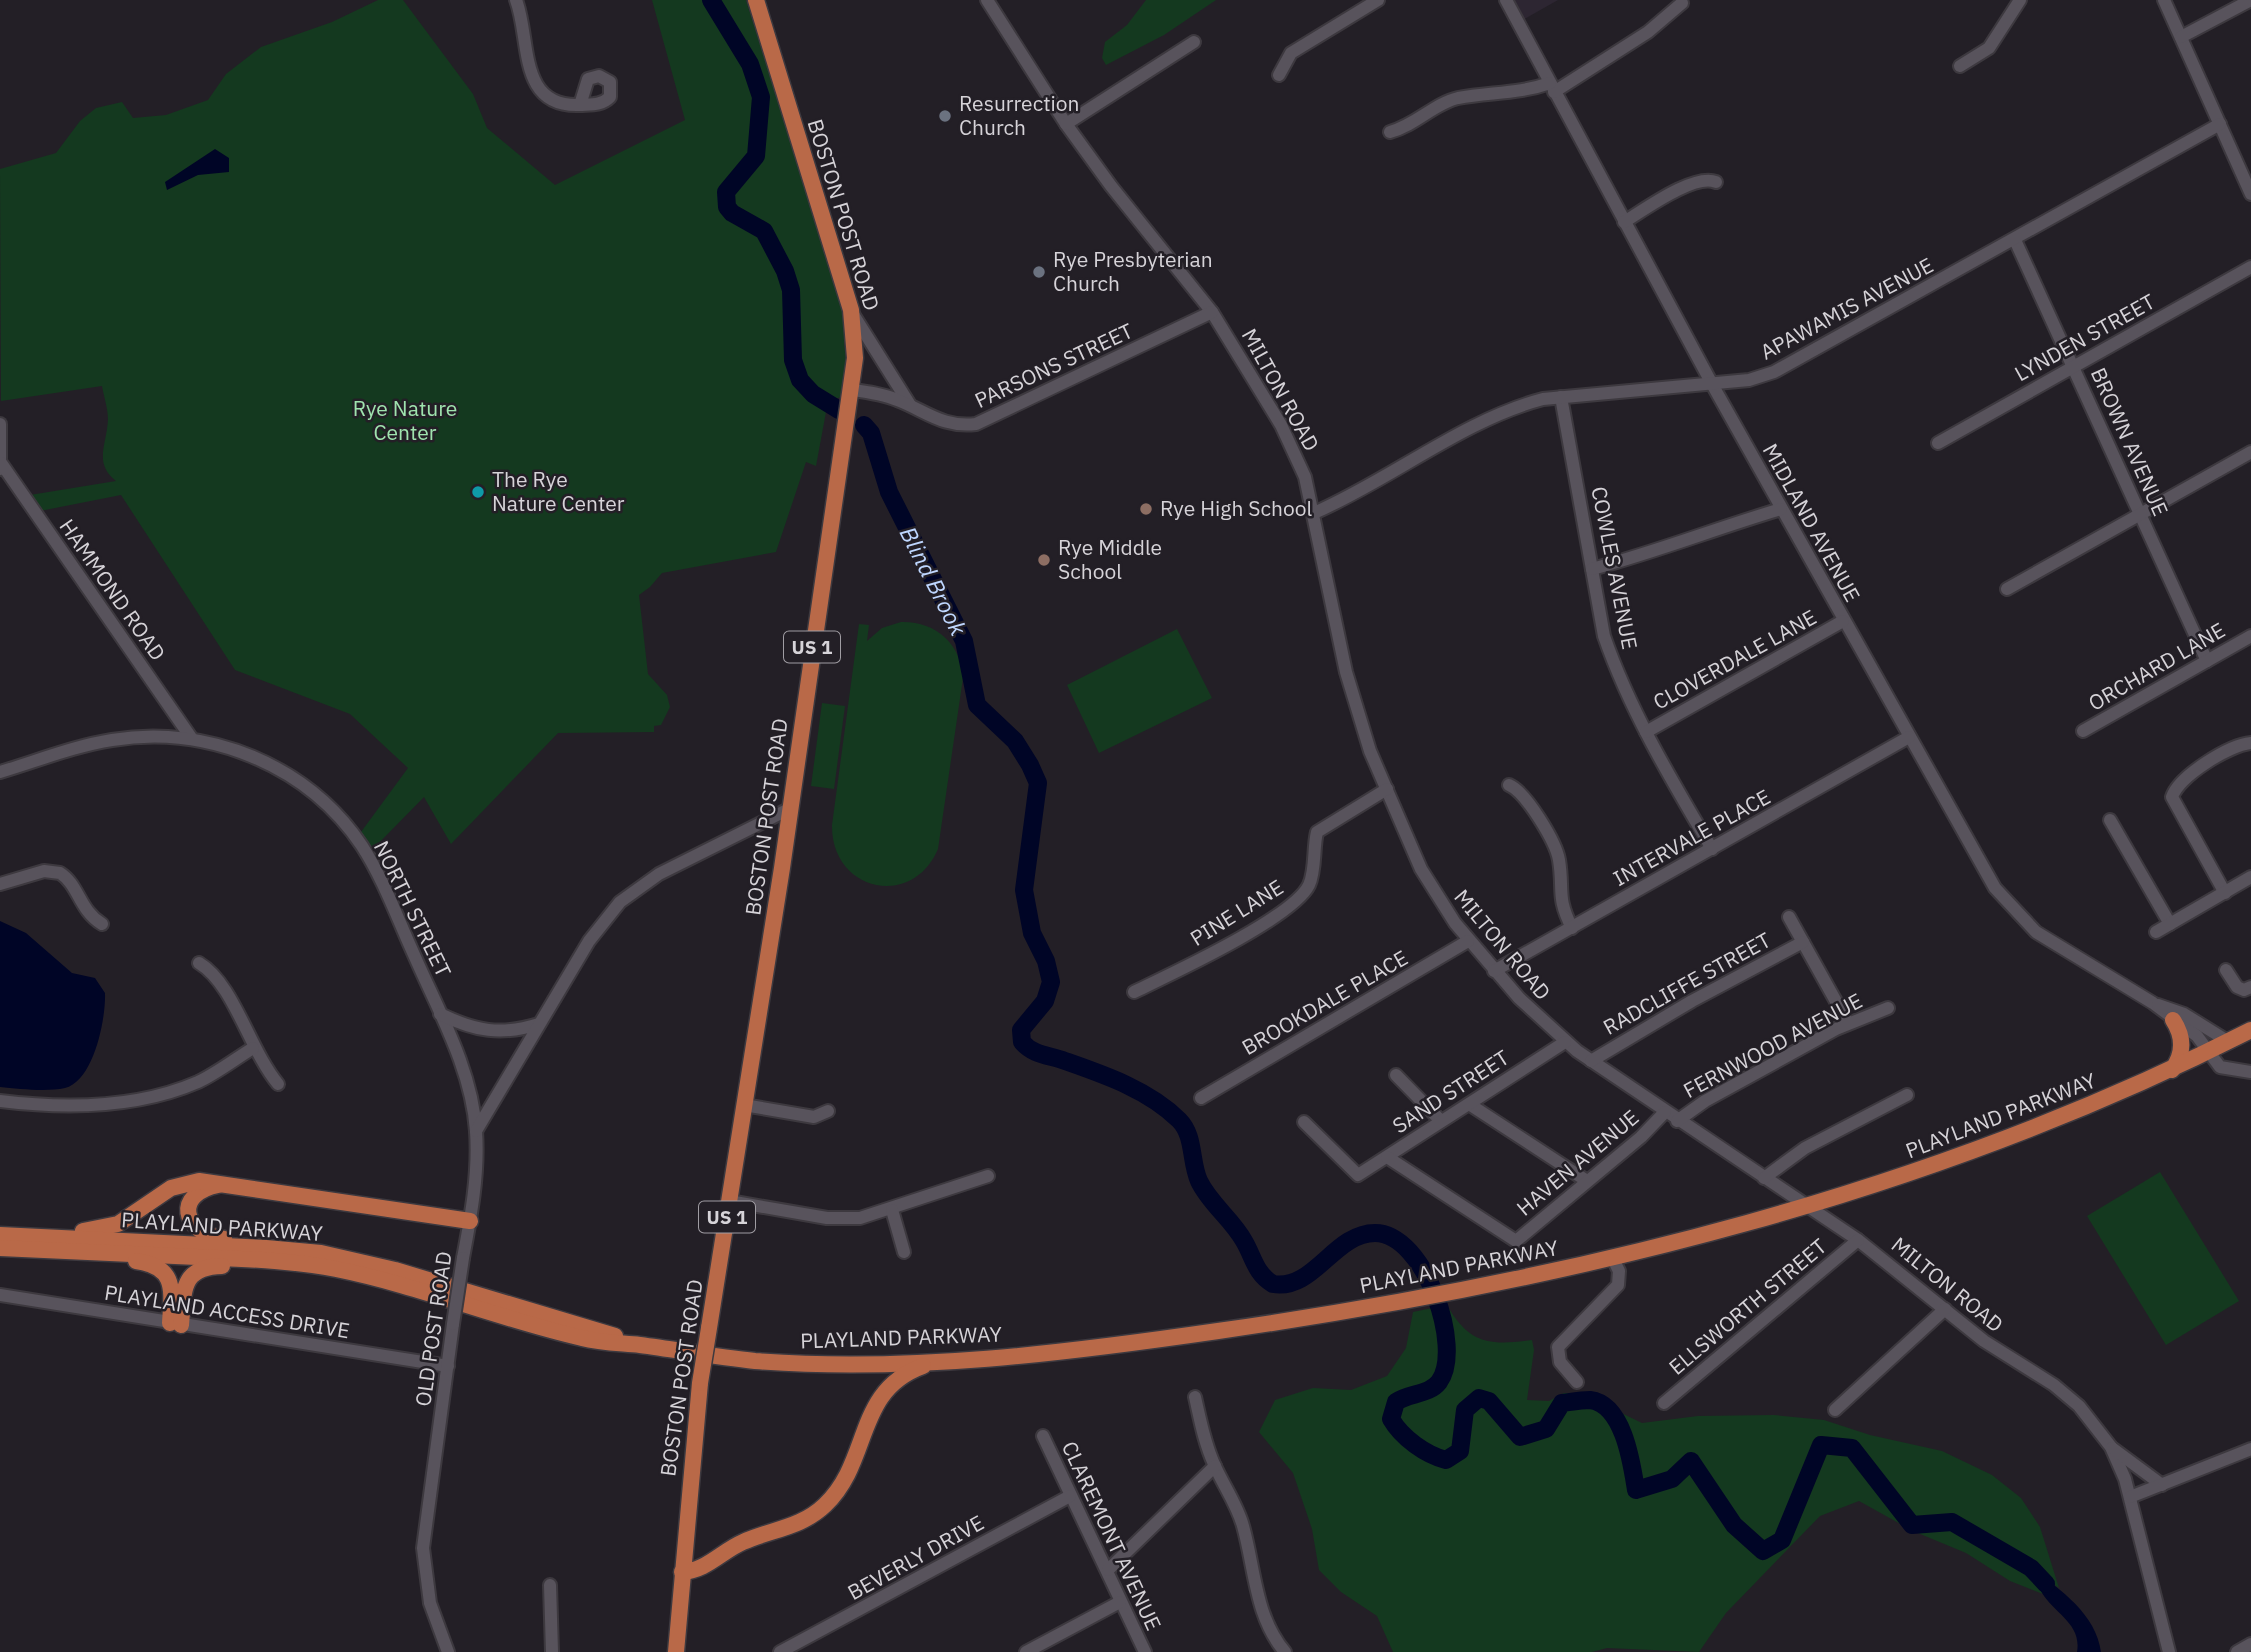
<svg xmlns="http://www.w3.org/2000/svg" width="2251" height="1652" font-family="'IBM Plex Sans',sans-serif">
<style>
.built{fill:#2d2632}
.green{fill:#14391f}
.water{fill:#000526}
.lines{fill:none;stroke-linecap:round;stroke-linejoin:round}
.river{stroke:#000526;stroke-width:18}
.minor-casing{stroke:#3d393f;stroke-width:16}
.major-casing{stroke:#3d393f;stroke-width:19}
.minor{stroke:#58535c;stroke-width:12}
.major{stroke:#b96948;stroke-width:16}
.minor-bridge-casing{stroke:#3d393f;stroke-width:16;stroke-linecap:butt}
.major-bridge-casing{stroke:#3d393f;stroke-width:19;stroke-linecap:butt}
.minor-bridge{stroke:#58535c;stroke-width:12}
.major-bridge{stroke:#b96948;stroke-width:16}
.worship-dot{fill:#6b7280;stroke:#231f26;stroke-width:2.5}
.culture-dot{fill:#0f9aa8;stroke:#231f26;stroke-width:2.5}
.education-dot{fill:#8d6e63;stroke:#231f26;stroke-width:2.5}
.labels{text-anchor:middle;stroke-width:5;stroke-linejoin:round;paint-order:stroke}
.shield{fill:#231f26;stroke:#a09da3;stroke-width:2}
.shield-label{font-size:19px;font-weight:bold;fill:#d6d3d8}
.poi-label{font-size:21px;fill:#d6d3d8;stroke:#231f26;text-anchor:start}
.street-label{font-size:21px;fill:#d6d3d8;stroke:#231f26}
.park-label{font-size:21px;fill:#9fe3ae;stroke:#231f26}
.water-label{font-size:23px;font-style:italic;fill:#bfd7ff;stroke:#231f26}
</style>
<rect width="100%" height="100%" fill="#231f26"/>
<!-- built -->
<polygon class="built" points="1510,0 1558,0 1521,21"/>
<!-- green -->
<g class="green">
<path d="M378,0H403L473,94L487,128L555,185L685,120L652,0H746L840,296L849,338L844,343L846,360L841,397L835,399L829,396L816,466L806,462L776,552L662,573L650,587L639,595L648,674L667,695L670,707L661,725L654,726V732L558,733L451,844L424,797L372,850L361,832L408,768L350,714L235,670L121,495L40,511L30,495L116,481C93,463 107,445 108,419C108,409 104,397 102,386L1,401L0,169L56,153L80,121L96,108L122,102L133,118L166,115L208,100L226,74L261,47L332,22Z"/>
<polygon points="1146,0 1216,0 1164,35 1106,65 1102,58 1105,42 1127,25"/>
<path d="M901,622C935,621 961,643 963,678L938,849C912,910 831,891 832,825L859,624L869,625L867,641L882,628Z"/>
<polygon points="1177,629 1212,698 1099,753 1067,685"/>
<polygon points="822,703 845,706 834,789 811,786"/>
<polygon points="2160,1172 2239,1301 2166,1345 2087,1216"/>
<path d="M1447,1305C1469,1344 1490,1346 1532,1340L1534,1350L1527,1400L1549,1401L1564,1393H1580L1642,1423L1698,1416L1774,1415L1824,1420L1870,1435L1942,1451L1992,1475L2021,1498L2040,1527L2059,1588L2032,1569L2043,1594L2010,1581L1966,1553L1913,1531L1859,1501L1820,1516L1726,1613L1699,1652L1607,1648L1592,1652H1393L1377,1616L1341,1592L1319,1570L1312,1529L1293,1473L1259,1432L1275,1400L1313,1388L1351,1390L1387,1376L1406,1348L1413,1312Z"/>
</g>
<!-- water -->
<g class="water">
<polygon points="215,149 229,158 229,172 198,175 167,190 165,182"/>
<path d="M0,921L26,933L72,973L95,978L105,993C106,1018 94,1081 65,1088C47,1092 19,1089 0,1087Z"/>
<path d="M2031,1568C2060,1589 2096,1614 2101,1652H2077C2082,1624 2055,1614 2042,1593C2038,1586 2035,1576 2031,1568Z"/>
</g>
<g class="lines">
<!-- river -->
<g class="river">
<polyline points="711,0 750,64 761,97 756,156 726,192 727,207 732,213 764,231 785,271 791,290 793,360 800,380 813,394 839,410"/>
<path d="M864,425L871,433L889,492L964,641L977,705L1015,741L1030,765L1038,783L1024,890L1032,933L1046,961L1051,982L1045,1001L1021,1030L1022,1042C1034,1056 1050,1055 1065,1061C1105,1075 1149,1090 1179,1120C1195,1136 1190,1161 1199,1181C1210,1204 1232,1219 1244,1241C1254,1258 1255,1273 1273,1284C1314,1291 1334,1233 1375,1233C1425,1233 1464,1349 1439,1382C1429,1395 1409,1393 1396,1402L1391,1419C1402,1438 1426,1455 1446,1460L1460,1451L1465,1410L1479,1398L1489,1401L1520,1437L1546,1429L1562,1403C1570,1402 1581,1400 1590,1400C1624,1404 1632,1465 1636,1490L1672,1479L1691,1461L1734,1525L1763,1551L1782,1540L1821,1445L1852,1448L1912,1525L1952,1522L2031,1568L2046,1584"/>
</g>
<!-- minor casing -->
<g class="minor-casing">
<g id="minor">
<path d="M516,0C531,39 517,107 579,105C590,104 601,106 610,97V82L599,76L588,79L580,105"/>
<polyline points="987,0 1066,124 1111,186 1212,312 1281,425 1305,477 1346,672 1370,751 1421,869 1455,923 1519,998 1577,1051 1858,1240 1984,1341 2054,1385 2079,1406 2111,1447 2125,1479 2169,1652"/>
<polyline points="1506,0 1712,384 1995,888 2036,932 2153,1003 2197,1036 2220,1067 2251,1072"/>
<polyline points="2164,0 2251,194"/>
<polyline points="2181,37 2251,0"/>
<polyline points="1960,66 1989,48 2020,0"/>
<polyline points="1279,75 1291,53 1378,0"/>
<polyline points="1554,92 1648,32 1682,3"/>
<polyline points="1066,124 1194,42"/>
<path d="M1390,132C1416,125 1435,103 1458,98C1490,92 1519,94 1550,83"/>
<path d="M1624,222C1644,210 1694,173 1716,182"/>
<polyline points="2015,240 2207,661"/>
<polyline points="851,311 910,405"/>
<path d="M853,390C868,392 883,394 897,400C926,411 943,428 976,424L1212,312"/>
<path d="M1561,397L1604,636C1630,711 1672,781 1712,849"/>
<polyline points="0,424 0,469"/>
<polyline points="1938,443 2251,267"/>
<polyline points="1,463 192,739"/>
<path d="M1314,513C1392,479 1463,420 1543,399L1749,380L1774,372L2220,124"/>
<path d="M1592,569C1656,552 1717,528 1781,509"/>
<polyline points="2007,589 2251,452"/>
<polyline points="2083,731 2251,636"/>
<polyline points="1646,732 1843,621"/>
<path d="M0,772C37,761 74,746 112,740C207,724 308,765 362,846C384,880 398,920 415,957C439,1012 472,1070 476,1131C479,1174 471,1216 463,1258"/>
<path d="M1509,785C1526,792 1556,842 1559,860C1564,891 1556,896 1572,928"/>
<polyline points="2110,820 2170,924"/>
<path d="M0,884L44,871L60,873C79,885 79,910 102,924"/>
<path d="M2225,893L2172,797C2179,776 2229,745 2251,743"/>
<polyline points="1789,917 1848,1023"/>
<polyline points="2156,932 2251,877"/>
<path d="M199,963C234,984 249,1049 278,1084"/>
<polyline points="2226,970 2237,987 2244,990 2251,987"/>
<polyline points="1494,971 1909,737"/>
<path d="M1134,992C1171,974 1293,918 1309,885C1316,870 1313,848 1317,832L1387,789"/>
<polyline points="2158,1005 2184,1014 2229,1042"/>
<path d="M440,1014C475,1031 501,1036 539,1024"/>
<polyline points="1591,1061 1692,1001 1803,942"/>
<polyline points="1396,1075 1441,1121"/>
<polyline points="1201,1098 1468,941"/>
<path d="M0,1101C65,1109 136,1109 198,1082C217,1073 235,1059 253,1048"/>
<polyline points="1469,1104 1587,1181"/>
<polyline points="744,1105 814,1117 828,1111"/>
<polyline points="1677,1121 1705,1101 1836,1029 1888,1008"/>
<polyline points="1304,1122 1358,1175 1565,1042"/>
<polyline points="476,1131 589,941 620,902 659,874 789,809"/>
<polyline points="1387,1157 1516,1241 1641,1137 1665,1112"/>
<polyline points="1764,1178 1805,1148 1907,1095"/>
<polyline points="729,1201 827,1218 860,1218 988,1176"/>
<polyline points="892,1210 904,1252"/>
<polyline points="0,1295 448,1366"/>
<polyline points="1577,1382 1560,1362 1558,1347 1618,1285 1619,1271 1612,1257"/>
<path d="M1195,1397C1200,1419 1204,1442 1214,1464C1223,1485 1237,1504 1243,1526C1255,1569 1255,1617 1285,1652"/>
<polyline points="1664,1403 1858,1240"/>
<polyline points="1835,1410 1945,1309"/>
<polyline points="1043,1436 1145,1652"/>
<polyline points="2112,1448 2162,1485"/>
<polyline points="2130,1497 2251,1449"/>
<polyline points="1108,1570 1215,1466"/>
<polyline points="550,1585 552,1652"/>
<polyline points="448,1652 430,1603 423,1548 453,1324"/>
<polyline points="780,1652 1070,1496"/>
<polyline points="1026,1652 1120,1602"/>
<polyline points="2237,1652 2251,1644"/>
</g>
</g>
<!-- major casing -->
<g class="major-casing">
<g id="major">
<path d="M2172,1070C2184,1054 2184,1037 2173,1020"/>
<path d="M218,1185C174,1194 181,1232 224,1239"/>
<polyline points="83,1231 118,1224 171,1188 199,1181 470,1221"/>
<polyline points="0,1235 266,1248 321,1253 395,1270 615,1336"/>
<path d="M0,1248C66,1251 132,1254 197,1257C244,1259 291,1260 336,1269C420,1286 499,1319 582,1338C601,1343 621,1343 640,1345C678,1350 716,1357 755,1361C909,1373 1066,1353 1218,1331C1574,1280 1929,1194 2251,1030"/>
<path d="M136,1261C177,1267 172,1290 170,1323"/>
<path d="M181,1325C184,1292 180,1267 222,1266"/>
<polyline points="709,1328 782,868 855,358 851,310 756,0"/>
<path d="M682,1572C706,1571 722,1551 743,1542C772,1529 801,1528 825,1505C872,1460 854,1391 923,1366"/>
<polyline points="676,1652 700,1383"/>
</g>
</g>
<!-- minor -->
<use href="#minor" class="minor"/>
<!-- major -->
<use href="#major" class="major"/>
<!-- minor-bridge casing -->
<g class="minor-bridge-casing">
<polyline id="minor-bridge" points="453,1324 463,1258"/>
</g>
<!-- major-bridge casing -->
<g class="major-bridge-casing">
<polyline id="major-bridge" points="700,1383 709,1328"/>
</g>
<!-- minor-bridge -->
<use href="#minor-bridge" class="minor-bridge"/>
<!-- major-bridge -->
<use href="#major-bridge" class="major-bridge"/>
</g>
<!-- markers -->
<g class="worship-dot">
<circle cx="945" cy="116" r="7"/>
<circle cx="1039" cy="272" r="7"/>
</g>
<circle class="culture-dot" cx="478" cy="492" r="7"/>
<g class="education-dot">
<circle cx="1146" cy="509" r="7"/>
<circle cx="1044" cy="560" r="7"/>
</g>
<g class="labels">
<!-- shield labels -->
<g class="shield">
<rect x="784" y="631.5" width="56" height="31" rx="5"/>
<rect x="699" y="1201.5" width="56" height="31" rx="5"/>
</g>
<g class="shield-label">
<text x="812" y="654">US 1</text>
<text x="727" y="1224">US 1</text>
</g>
<!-- poi labels -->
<g class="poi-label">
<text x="959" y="111">Resurrection<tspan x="959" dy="24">Church</tspan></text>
<text x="1053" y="267">Rye Presbyterian<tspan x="1053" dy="24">Church</tspan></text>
<text x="492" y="487">The Rye<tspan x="492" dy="24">Nature Center</tspan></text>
<text x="1160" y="516">Rye High School</text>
<text x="1058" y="555">Rye Middle<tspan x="1058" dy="24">School</tspan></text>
</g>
<!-- street labels -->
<g class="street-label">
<text transform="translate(843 215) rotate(73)" y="7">BOSTON POST ROAD</text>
<text transform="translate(1847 309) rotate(-28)" y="7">APAWAMIS AVENUE</text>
<text transform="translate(2085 338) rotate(-29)" y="7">LYNDEN STREET</text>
<text transform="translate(1054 366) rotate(-25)" y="7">PARSONS STREET</text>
<text transform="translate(1280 390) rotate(61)" y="7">MILTON ROAD</text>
<text transform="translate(2129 442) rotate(66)" y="7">BROWN AVENUE</text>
<text transform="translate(1811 523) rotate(61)" y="7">MIDLAND AVENUE</text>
<text transform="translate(1614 568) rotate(79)" y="7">COWLES AVENUE</text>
<text transform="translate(112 590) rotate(55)" y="7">HAMMOND ROAD</text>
<text transform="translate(1735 660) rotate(-29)" y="7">CLOVERDALE LANE</text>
<text transform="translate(2157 667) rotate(-30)" y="7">ORCHARD LANE</text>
<text transform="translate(767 817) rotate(-82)" y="7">BOSTON POST ROAD</text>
<text transform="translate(1692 838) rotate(-29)" y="7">INTERVALE PLACE</text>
<text transform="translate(412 909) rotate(64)" y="7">NORTH STREET</text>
<text transform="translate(1237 913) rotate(-32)" y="7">PINE LANE</text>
<text transform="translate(1502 945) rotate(50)" y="7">MILTON ROAD</text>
<text transform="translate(1687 984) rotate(-29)" y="7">RADCLIFFE STREET</text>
<text transform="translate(1325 1003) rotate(-30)" y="7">BROOKDALE PLACE</text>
<text transform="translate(1773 1046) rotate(-28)" y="7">FERNWOOD AVENUE</text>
<text transform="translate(1451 1092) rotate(-33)" y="7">SAND STREET</text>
<text transform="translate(2001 1116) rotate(-21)" y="7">PLAYLAND PARKWAY</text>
<text transform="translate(1578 1163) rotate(-40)" y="7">HAVEN AVENUE</text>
<text transform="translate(222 1227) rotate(4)" y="7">PLAYLAND PARKWAY</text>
<text transform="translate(1459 1267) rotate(-11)" y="7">PLAYLAND PARKWAY</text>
<text transform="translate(1947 1285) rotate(39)" y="7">MILTON ROAD</text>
<text transform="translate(1748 1307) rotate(-40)" y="7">ELLSWORTH STREET</text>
<text transform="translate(227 1312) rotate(9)" y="7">PLAYLAND ACCESS DRIVE</text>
<text transform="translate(434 1329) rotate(-82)" y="7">OLD POST ROAD</text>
<text transform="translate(901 1338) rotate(-2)" y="7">PLAYLAND PARKWAY</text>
<text transform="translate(682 1378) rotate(-82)" y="7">BOSTON POST ROAD</text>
<text transform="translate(1111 1536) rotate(65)" y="7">CLAREMONT AVENUE</text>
<text transform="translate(916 1558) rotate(-29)" y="7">BEVERLY DRIVE</text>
</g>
<!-- park labels -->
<g class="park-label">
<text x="405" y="416">Rye Nature<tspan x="405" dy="24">Center</tspan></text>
</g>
<!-- water labels -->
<g class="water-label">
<text transform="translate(933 581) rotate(63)" y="8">Blind Brook</text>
</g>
</g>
</svg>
